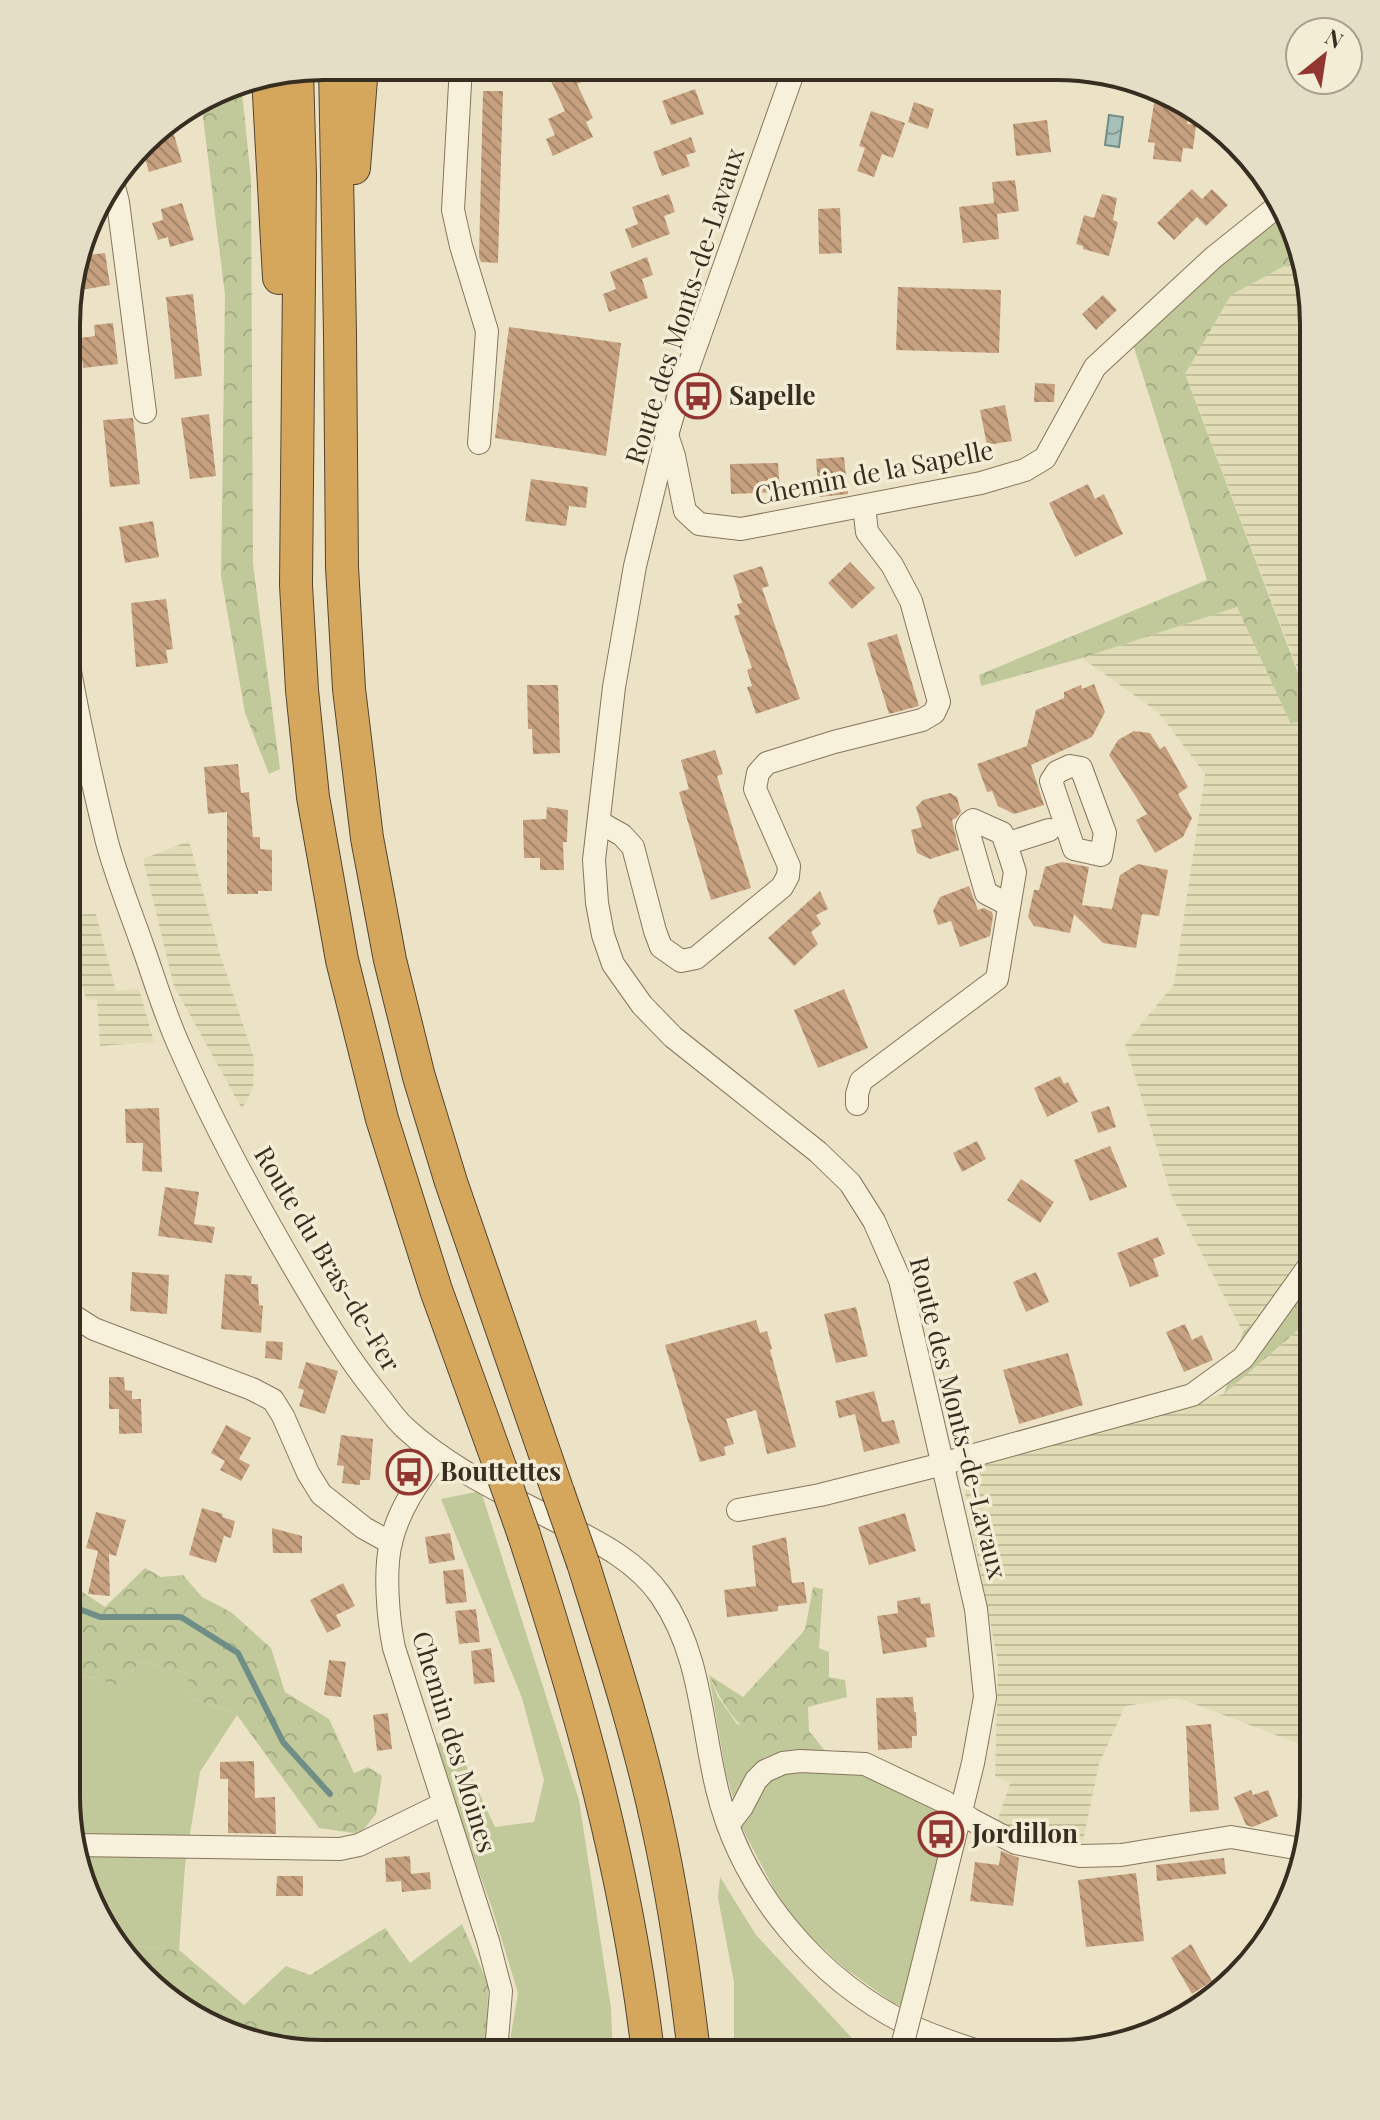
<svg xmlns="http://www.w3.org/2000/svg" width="1380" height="2120" font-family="'Playfair Display',serif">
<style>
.farmland{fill:url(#farmland-rules)}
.grass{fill:#c1c99b}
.forest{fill:url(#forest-crowns)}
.water{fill:url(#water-waves);stroke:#6f8e88;stroke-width:2}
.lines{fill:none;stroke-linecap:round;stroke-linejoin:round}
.stream{stroke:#6f8e88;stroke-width:6}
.building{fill:url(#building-back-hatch)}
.minor-casing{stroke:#86755d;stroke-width:24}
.highway-casing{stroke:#544431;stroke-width:34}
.minor{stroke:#f7f0da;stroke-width:22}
.highway{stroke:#d5a75d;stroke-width:32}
.minor-bridge-casing{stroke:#86755d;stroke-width:24;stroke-linecap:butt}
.highway-bridge-casing{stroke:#544431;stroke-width:34;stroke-linecap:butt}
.minor-bridge{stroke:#f7f0da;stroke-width:22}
.highway-bridge{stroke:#d5a75d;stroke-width:32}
.labels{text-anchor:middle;stroke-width:7;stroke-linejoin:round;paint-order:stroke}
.street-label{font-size:26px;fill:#372d20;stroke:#f4edd6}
.poi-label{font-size:26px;font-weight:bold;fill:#372d20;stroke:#f4edd6;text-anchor:start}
.rim{fill:none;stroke:#372d20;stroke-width:4}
</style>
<defs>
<pattern id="farmland-rules" width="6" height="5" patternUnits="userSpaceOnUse" patternTransform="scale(2)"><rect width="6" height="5" fill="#e1dcb5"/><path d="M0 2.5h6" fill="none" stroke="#c2bd9b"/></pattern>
<pattern id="forest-crowns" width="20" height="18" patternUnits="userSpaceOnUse" patternTransform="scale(2)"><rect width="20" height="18" fill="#c1c99b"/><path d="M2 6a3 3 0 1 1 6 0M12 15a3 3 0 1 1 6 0" fill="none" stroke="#a6ad85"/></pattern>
<pattern id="water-waves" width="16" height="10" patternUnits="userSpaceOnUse" patternTransform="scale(2)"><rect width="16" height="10" fill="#a8c0ba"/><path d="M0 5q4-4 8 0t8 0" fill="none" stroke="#8a9c97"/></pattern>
<pattern id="building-back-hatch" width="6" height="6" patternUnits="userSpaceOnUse" patternTransform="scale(2)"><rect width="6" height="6" fill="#c7a17f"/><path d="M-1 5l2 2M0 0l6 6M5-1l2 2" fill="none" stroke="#a28468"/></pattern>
</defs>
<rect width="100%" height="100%" fill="#ece3c7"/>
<!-- farmland -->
<g class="farmland">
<polygon points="1301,257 1314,324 1314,374 1312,381 1314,382 1314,712 1185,374 1231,295"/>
<polygon points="1237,607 1291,723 1314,715 1314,1261 1302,1280 1243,1332 1172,1197 1125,1044 1174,984 1205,774 1158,712 1082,658"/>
<polygon points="189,841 220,954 254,1058 253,1088 242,1109 174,986 143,859"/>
<polygon points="96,914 116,991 139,989 154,1042 100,1046 97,1000 86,999 78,968 67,968 67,915"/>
<polygon points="1314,1316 1313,1749 1179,1698 1125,1706 1099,1764 1080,1856 994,1831 1010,1783 995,1776 998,1662 960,1467 1224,1394"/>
</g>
<!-- grass -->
<g class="grass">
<polygon points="481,1491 579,1800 611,2008 613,2053 508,2052 518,1993 492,1908 433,1744 455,1741 495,1827 534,1822 544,1780 522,1698 441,1499"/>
<polygon points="142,1661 189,1674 190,1698 237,1715 200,1772 185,1865 179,1950 124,1945 86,1895 66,1796 66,1670 117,1685"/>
<polygon points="709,1675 718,1697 737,1724 865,1764 961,1812 911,2009 893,2003 846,1969 802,1929 775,1891 742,1828 726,1774"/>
<polygon points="720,1877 756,1935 866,2053 734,2053 734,1982 718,1898"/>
</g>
<!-- forest -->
<g class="forest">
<polygon points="241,83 251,179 253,564 280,769 269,774 245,713 221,576 225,295 201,101 226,85"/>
<polygon points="1282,209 1294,225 1301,257 1231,295 1185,374 1314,715 1291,724 1237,607 1082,658 981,686 979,675 1207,580 1132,341"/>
<polygon points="1314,1261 1314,1316 1224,1394 1243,1332 1302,1281"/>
<polygon points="145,1568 161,1577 183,1575 202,1597 231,1612 271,1648 285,1692 329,1719 354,1773 368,1767 382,1776 376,1814 360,1834 319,1828 237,1715 190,1698 188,1674 142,1661 117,1685 66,1670 66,1581 105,1607"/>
<path d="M813,1587L823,1589L819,1648L829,1652V1677L845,1680L847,1697L808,1707L809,1731L835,1763C772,1761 734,1733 709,1675L743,1697L805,1630Z"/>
<polygon points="462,1924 488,1984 487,2052 291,2052 167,2001 124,1945 179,1950 244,2005 286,1966 310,1975 385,1928 410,1963"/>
</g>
<!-- water -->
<polygon class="water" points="1109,115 1123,117 1119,147 1105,145"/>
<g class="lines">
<!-- stream -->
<polyline class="stream" points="66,1604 100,1617 181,1617 238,1653 283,1742 330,1794"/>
</g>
<!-- building -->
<g class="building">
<polygon points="555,67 614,67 577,84 593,118 586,122 593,137 553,156 546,139 555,135 548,119 565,111 549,77 558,73"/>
<polygon points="695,89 704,114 671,125 662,101"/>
<polygon points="483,91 503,91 498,263 481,262 479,257"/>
<polygon points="914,102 934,109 928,129 908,122"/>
<polygon points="1154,103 1189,109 1187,124 1196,125 1193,149 1183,148 1181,162 1153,159 1155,143 1148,142"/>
<polygon points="871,111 905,123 893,158 882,154 874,177 857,171 865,148 859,146"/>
<polygon points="1047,120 1051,152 1016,156 1013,124"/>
<polygon points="172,128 182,162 149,172 141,146 150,134"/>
<polygon points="691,137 696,152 686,155 690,166 662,176 653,152"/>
<polygon points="1015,180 1019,211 997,214 999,239 963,243 959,207 994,203 992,182"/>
<polygon points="1192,189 1202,199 1212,189 1228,205 1206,226 1197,217 1174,240 1157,223"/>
<polygon points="669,194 675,212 664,216 670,234 632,248 625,229 638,224 632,207"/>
<polygon points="1102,194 1117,198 1113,220 1118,222 1109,256 1083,249 1083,246 1076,244 1084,215 1094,218"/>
<polygon points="182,203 194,240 170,247 168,237 158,240 152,223 163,220 161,209"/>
<polygon points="840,208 842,253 819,254 818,209"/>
<polygon points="105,253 110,285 81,290 77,261 79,256"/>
<polygon points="647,257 653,275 642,279 648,298 609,312 603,294 616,289 610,272"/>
<polygon points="898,287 1001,290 999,353 896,350"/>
<polygon points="193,294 202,376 175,379 166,297"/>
<polygon points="1103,295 1117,310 1096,330 1082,314"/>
<polygon points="113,323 118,364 83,368 80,338 95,336 94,325"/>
<polygon points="509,327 621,343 606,456 495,438"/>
<polygon points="1035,383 1055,384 1054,402 1034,402"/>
<polygon points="1005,405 1012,441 987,445 980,410"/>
<polygon points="209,414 216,476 190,479 181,418"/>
<polygon points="133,418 140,484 110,487 103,420"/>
<polygon points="844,457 848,494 819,497 816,459"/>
<polygon points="778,463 780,492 731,494 730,464"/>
<polygon points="531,479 588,487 586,508 569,506 566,526 525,521"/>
<polygon points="1088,484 1095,499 1104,494 1123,534 1075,557 1049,503"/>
<polygon points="153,521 159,557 125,563 119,527"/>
<polygon points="850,562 875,588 852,609 828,583"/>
<polygon points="762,566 769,586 762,588 800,699 756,714 747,687 752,686 747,670 752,668 734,616 740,614 737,604 742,603 733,575"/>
<polygon points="166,599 173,649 166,650 168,663 136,667 131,603"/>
<polygon points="897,634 919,706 889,714 867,643"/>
<polygon points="1094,684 1105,712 1092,737 1031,765 1044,805 1014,814 998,806 992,791 987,792 977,764 1027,746 1036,710 1064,698 1064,692 1081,685 1082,689"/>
<polygon points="527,685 558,685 560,753 533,754 532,729 528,729"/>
<polygon points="1134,731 1150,733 1160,749 1165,746 1188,787 1178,794 1192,818 1183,837 1155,853 1136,820 1147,814 1109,755 1118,740"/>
<polygon points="715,750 723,774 717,776 751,888 711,900 679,792 689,789 681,760"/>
<polygon points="238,764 241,793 249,792 253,837 260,837 260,849 272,850 272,891 258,891 258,894 227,894 227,812 208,814 204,767"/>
<polygon points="950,793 957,797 961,812 956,818 952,820 959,850 930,859 917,853 911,830 922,827 916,807 923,800"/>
<polygon points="547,807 568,810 567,842 563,842 564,870 540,870 540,858 524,858 523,820 546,819"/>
<polygon points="1062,862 1089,867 1082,905 1112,909 1120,875 1138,864 1168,870 1159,916 1142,914 1136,948 1103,943 1074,914 1070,933 1034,926 1028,917 1034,890 1039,890 1045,867"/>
<polygon points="969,886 978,910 984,908 992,912 993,916 990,936 960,947 951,921 938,925 933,911 940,897"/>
<polygon points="820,891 828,909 816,915 821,924 811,932 818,944 794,966 768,938"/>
<polygon points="844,989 868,1048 818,1068 794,1010"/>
<polygon points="1060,1076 1064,1084 1068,1082 1078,1102 1047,1117 1034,1088"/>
<polygon points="1109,1106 1116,1127 1098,1133 1091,1112"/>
<polygon points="159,1108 162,1172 142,1171 143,1143 126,1143 125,1109"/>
<polygon points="977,1141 986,1159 962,1172 953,1153"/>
<polygon points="1110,1146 1127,1187 1090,1201 1074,1160"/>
<polygon points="1021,1179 1054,1202 1040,1223 1007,1200"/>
<polygon points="165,1187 199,1192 194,1224 215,1227 212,1243 158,1236"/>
<polygon points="1158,1237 1165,1254 1153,1259 1159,1276 1130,1287 1117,1253"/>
<polygon points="132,1272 169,1275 167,1314 130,1311"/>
<polygon points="1036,1272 1049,1302 1026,1312 1013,1282"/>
<polygon points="225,1274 252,1276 251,1284 258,1284 259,1305 263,1306 261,1333 221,1329"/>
<polygon points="856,1307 868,1356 836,1363 824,1314"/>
<polygon points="756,1320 760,1333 767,1331 772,1349 770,1350 796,1447 767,1454 756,1410 726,1419 734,1444 724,1447 726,1455 700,1462 665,1345"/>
<polygon points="1185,1324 1192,1340 1202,1335 1213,1360 1184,1372 1166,1332"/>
<polygon points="266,1341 283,1342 282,1360 265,1358"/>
<polygon points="1068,1353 1083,1405 1019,1424 1003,1370"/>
<polygon points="306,1362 338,1371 325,1414 299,1406 304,1390 298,1388"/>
<polygon points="109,1377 124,1377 125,1390 132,1391 132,1399 141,1399 142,1433 119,1434 119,1409 109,1409"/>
<polygon points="874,1391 882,1422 894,1420 900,1443 864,1452 855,1414 839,1418 835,1401"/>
<polygon points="226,1425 251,1438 239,1459 250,1465 241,1481 220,1470 225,1461 211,1453"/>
<polygon points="341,1435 373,1439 370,1480 360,1480 360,1485 342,1483 344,1466 337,1465"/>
<polygon points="202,1508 223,1514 222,1517 235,1521 231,1538 224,1536 216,1563 189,1555"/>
<polygon points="96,1512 126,1520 116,1556 109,1554 110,1596 88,1594 98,1551 86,1548"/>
<polygon points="905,1513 916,1551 869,1565 858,1527"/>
<polygon points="272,1528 302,1536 302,1553 273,1553"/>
<polygon points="450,1533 455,1560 429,1564 425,1537"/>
<polygon points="786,1537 792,1583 804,1582 807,1603 778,1606 778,1611 727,1617 724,1590 756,1586 752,1546"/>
<polygon points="463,1569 467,1602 446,1604 443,1571"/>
<polygon points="343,1583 355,1606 336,1615 341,1626 327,1633 310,1600"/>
<polygon points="920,1597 921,1604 930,1603 935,1637 926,1638 927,1647 883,1654 877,1616 898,1613 897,1601"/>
<polygon points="476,1609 480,1642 459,1644 455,1611"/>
<polygon points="491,1648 495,1682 474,1684 471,1651"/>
<polygon points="329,1660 346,1662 341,1697 324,1695"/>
<polygon points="913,1697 914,1712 916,1712 917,1736 912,1736 912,1748 878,1750 876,1698"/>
<polygon points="388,1713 392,1749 377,1751 373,1715"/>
<polygon points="1211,1724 1219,1810 1190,1812 1186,1726"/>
<polygon points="254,1761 255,1798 275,1797 276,1834 228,1833 228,1779 220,1779 220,1762"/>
<polygon points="1251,1790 1253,1795 1268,1790 1278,1816 1253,1827 1246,1825 1234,1797"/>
<polygon points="1001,1851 1019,1858 1013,1906 970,1901 975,1862 999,1865"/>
<polygon points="410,1856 411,1874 430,1872 431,1889 402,1892 401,1881 386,1882 385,1858"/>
<polygon points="1224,1858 1226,1874 1157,1881 1156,1865"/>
<polygon points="1136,1873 1144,1941 1086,1947 1078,1880"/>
<polygon points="277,1876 303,1876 303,1896 276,1896"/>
<polygon points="1191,1944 1212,1981 1192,1994 1171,1958"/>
</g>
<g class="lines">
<!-- minor casing -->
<g class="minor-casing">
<g id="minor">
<polyline points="461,66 453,210 461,246 487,331 479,443"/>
<polyline points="795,67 680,391 667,435 635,566 614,687 594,860 597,903 603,935 613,964 642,1005 673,1037 818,1152 850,1183 874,1221 900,1280 976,1609 985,1697 973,1763 919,1980"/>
<polyline points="113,183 118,202 145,412"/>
<polyline points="668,438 674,456 685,511 699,524 741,529 981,483 1025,470 1045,458 1095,367 1214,257 1279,205"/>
<path d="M68,661C79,721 92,782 107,842C117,879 132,915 144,950C156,984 166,1018 181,1050C215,1128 256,1203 299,1276C323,1317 347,1357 377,1394C386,1405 394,1418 405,1428C446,1466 497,1490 547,1516C589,1538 633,1556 661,1596C701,1654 701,1723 717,1789C742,1892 818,1981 913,2027C937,2038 962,2046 987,2054"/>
<polygon points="1070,766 1081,768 1105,833 1101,855 1074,849 1051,781 1057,772"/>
<polyline points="599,822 622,835 633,847 655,931 661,947 681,961 696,958 782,887 788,876 789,866 755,789 758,773 767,763 834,742 922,720 934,713 939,702 911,601 892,565 867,532 864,506"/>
<polyline points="1006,844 1002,833 973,820 969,823 967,827 986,893 1009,905"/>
<polyline points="857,1104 857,1094 861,1081 997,979 1015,872 1006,844 1049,830"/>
<polyline points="67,1312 94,1329 252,1389 273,1400 283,1416 308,1473 321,1494 364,1528 391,1543"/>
<path d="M439,1455C418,1481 399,1509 391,1542C384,1571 388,1619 394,1648L488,1941L501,1991L496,2052"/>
<polyline points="738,1510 820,1495 931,1467 1192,1395 1243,1358 1314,1259"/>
<polyline points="728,1825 742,1807 756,1780 765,1771 783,1763 800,1761 865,1764 945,1802 972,1820 1016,1843 1080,1856 1121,1855 1231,1837 1301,1849"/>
<polyline points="76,1845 340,1849 359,1845 443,1804"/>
</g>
</g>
<!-- highway casing -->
<g class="highway-casing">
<g id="highway">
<polyline points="335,66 340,334 342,567 349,689 367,838 390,960 419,1077 451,1182 558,1492"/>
<polyline points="297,71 300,176 296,585 302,690 313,797 342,960 382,1119 436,1290 500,1467"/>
<polyline points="268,77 279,278"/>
<polyline points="354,168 362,66"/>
<path d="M524,1535C580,1707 627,1872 648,2053"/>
<path d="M583,1563C610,1649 638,1735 657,1823C674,1899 685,1976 694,2053"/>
</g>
</g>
<!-- minor -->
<use href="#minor" class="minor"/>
<!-- highway -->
<use href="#highway" class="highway"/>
<!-- minor-bridge casing -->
<g class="minor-bridge-casing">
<polyline id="minor-bridge" points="900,2054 919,1980"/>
</g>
<!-- highway-bridge casing -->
<g class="highway-bridge-casing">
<g id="highway-bridge">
<polyline points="500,1467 524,1535"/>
<polyline points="558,1492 583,1563"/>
</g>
</g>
<!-- minor-bridge -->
<use href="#minor-bridge" class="minor-bridge"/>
<!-- highway-bridge -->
<use href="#highway-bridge" class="highway-bridge"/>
</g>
<!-- icons -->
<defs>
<g id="bus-ring" transform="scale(2.3)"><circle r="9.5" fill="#f4edd6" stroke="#923631" stroke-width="1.5"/><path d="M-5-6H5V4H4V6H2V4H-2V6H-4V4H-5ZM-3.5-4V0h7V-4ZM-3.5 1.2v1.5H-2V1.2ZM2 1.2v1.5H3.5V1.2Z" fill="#923631"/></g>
</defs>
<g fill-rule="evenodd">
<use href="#bus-ring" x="698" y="396"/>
<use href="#bus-ring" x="409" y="1472"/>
<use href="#bus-ring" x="941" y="1834"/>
</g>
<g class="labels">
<!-- street labels -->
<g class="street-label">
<text transform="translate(685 306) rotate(-72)" y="9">Route des Monts-de-Lavaux</text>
<text transform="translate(874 473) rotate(-11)" y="9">Chemin de la Sapelle</text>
<text transform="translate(327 1259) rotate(59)" y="9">Route du Bras-de-Fer</text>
<text transform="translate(958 1418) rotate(76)" y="9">Route des Monts-de-Lavaux</text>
<text transform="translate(454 1742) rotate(73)" y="9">Chemin des Moines</text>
</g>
<!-- poi labels -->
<g class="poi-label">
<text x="729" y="405">Sapelle</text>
<text x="440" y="1481">Bouttettes</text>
<text x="972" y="1843">Jordillon</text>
</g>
</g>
<!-- crop -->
<path d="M0 0H1380V2120H0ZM324 80H1056A244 244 0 0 1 1300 324V1796A244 244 0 0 1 1056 2040H324A244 244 0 0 1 80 1796V324A244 244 0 0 1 324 80Z" fill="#e5dec7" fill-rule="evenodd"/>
<path class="rim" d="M324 80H1056A244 244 0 0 1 1300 324V1796A244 244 0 0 1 1056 2040H324A244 244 0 0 1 80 1796V324A244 244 0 0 1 324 80Z"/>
<!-- north arrow -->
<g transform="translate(1324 56) rotate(30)"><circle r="38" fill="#f4edd6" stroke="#a8a08d" stroke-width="2"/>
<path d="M0-6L14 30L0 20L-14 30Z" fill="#923631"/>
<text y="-12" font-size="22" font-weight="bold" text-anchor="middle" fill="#372d20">N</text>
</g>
</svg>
